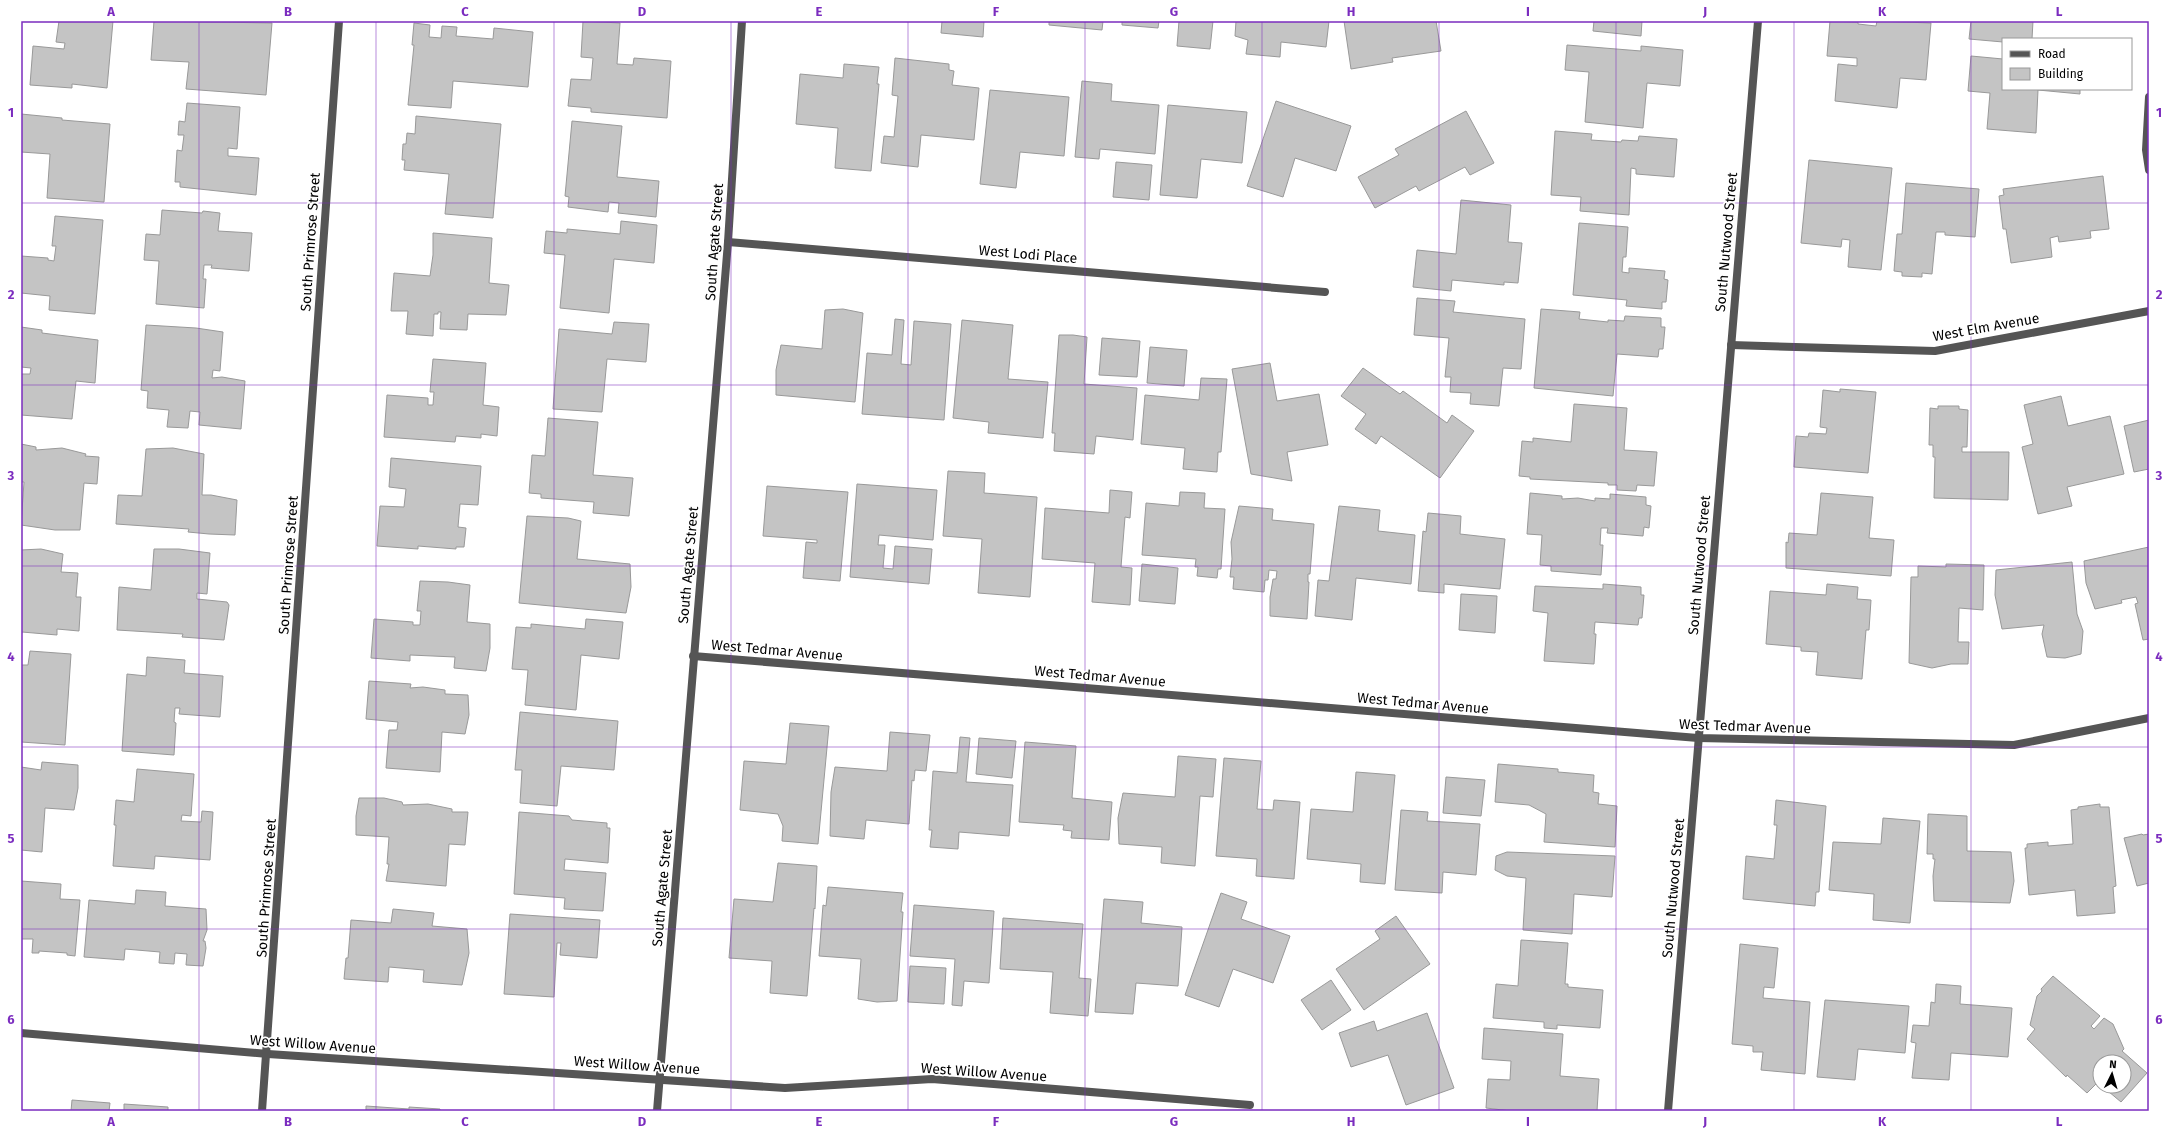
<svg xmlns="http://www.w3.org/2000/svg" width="2170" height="1132" font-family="'Fira Sans',sans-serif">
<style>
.building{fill:#c4c4c4;stroke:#999}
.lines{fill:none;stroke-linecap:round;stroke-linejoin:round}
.street{stroke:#555;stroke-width:8}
.grid{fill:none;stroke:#7b2cbf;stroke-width:1;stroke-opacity:0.55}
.labels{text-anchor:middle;stroke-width:3.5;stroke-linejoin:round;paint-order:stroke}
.street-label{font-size:14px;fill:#000;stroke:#fff}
.neatline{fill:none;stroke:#7b2cbf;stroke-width:1.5}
.grid-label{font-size:13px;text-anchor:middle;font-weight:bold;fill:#7b2cbf}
</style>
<rect width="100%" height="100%" fill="#fff"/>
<!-- building -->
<g class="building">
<polygon points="59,21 113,21 107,88 72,84 72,88 30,85 33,46 64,49 65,43 56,42"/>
<polygon points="154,21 272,23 266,95 186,89 189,62 151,60"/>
<polygon points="583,21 620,23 617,64 633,65 634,58 671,61 667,118 591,112 591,108 568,106 571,79 591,80 593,58 581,57"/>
<polygon points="942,21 984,21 983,37 941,33"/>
<polygon points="1049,21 1103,21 1102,30 1049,25"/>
<polygon points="1122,21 1159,21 1158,28 1122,25"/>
<polygon points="1179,21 1213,21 1210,49 1177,46"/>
<polygon points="1236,21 1329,21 1326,47 1281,42 1280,57 1246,54 1248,40 1235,36"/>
<polygon points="1344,21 1436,21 1441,51 1392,58 1393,62 1351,69"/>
<polygon points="1594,21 1642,21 1641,36 1593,31"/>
<polygon points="1830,21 1858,22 1858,24 1876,26 1877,21 1931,23 1926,80 1900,78 1897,108 1835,101 1838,64 1857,66 1857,58 1827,56"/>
<polygon points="1971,21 2033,21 2032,39 2003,39 2003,42 1969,39"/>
<polygon points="414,23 430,25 429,37 441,38 442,26 457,27 456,36 493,39 494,28 533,32 528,87 453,81 451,108 408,105 414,45 412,45"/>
<polygon points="1567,45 1641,51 1641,46 1683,50 1680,86 1647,83 1643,128 1585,122 1589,72 1565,70"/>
<polygon points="1971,56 2003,59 2003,89 2080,89 2080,94 2038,90 2036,133 1987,129 1990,93 1968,91"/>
<polygon points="895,58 949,64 949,70 954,71 952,85 979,88 974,140 921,135 918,167 881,163 884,136 894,137 898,96 892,95"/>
<polygon points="844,64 879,67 877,84 879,84 871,171 835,168 838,128 796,124 800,74 843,78"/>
<polygon points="1082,81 1112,84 1111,101 1159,105 1155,154 1100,149 1099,159 1075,157"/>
<polygon points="990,90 1069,97 1064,156 1020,152 1016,188 980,184"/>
<polygon points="1276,101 1351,126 1336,171 1295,158 1283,197 1247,186"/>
<polygon points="187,103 240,107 237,149 228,148 228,156 259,158 256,195 180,187 180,182 175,182 177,150 182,151 184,135 178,135 179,121 185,122"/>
<polygon points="1168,105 1247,112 1242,163 1201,159 1197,198 1160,195"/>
<polygon points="1466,111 1494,163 1470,175 1465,167 1419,191 1416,186 1375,208 1358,177 1399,155 1395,149"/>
<polygon points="21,114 62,118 62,120 110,124 104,202 47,198 50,154 21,152"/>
<polygon points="416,116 501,124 493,218 445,214 449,174 404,170 405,160 402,160 403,144 406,144 407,133 415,134"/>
<polygon points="572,121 622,126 617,177 659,181 656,217 618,213 619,203 609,202 608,212 568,207 569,197 565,196"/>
<polygon points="1555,131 1592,134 1591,140 1621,142 1622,140 1638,141 1639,136 1677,139 1674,177 1636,174 1636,169 1631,168 1629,215 1580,211 1581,197 1551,195"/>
<polygon points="1809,160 1892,168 1881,270 1848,267 1850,240 1842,239 1841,247 1801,243"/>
<polygon points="1116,162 1152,165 1149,200 1113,197"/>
<polygon points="2103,176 2109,229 2090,231 2091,238 2059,242 2058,236 2050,238 2052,257 2011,263 2006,229 2003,229 1999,196 2004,195 2003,189"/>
<polygon points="1906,183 1979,189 1975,237 1945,235 1945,232 1936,232 1932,274 1922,273 1922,277 1902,276 1902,272 1894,271 1897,234 1902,234"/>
<polygon points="1461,200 1511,205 1508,242 1522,243 1518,283 1504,282 1504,285 1452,280 1451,291 1413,287 1417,250 1456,254"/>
<polygon points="162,210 202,213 203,211 220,213 218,231 252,233 249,271 211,268 212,265 204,265 203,279 206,279 204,308 156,304 159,261 144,260 146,234 160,235"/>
<polygon points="55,216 103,220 95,314 49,310 50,296 21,293 21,256 48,258 48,260 54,261 56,246 52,246"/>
<polygon points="621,221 657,225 654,263 614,259 609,313 560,308 565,255 544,253 546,231 567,233 567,229 620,234"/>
<polygon points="1579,223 1628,227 1626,257 1623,257 1622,272 1629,273 1629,268 1665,271 1664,279 1668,280 1666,302 1662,302 1662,309 1626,306 1627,300 1573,295"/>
<polygon points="433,233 492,238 489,283 509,285 506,315 468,314 467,330 440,329 441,312 438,312 438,314 434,314 433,336 406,334 408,311 391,311 394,273 430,276 433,255"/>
<polygon points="1417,298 1455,301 1453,312 1525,319 1521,369 1503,368 1499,406 1470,404 1471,393 1450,392 1451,377 1445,377 1449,338 1414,335"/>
<polygon points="843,309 863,313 855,402 776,395 776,370 781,345 822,349 825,310"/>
<polygon points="1541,309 1580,312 1579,319 1608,322 1608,320 1624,321 1625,316 1661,318 1661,327 1665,327 1663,349 1659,349 1658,357 1617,354 1613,396 1534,388"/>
<polygon points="895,319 904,320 901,364 911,365 914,321 951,324 944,420 862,414 867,353 892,355"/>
<polygon points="962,320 1013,325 1008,379 1048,382 1043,438 988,433 989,422 953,418"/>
<polygon points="614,322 649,324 646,362 607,359 602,412 553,409 559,329 612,334"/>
<polygon points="146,325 196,328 223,332 220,371 213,370 212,378 222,377 245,381 241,429 199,425 200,412 190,411 188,428 167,427 169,410 147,408 148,391 141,390"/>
<polygon points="21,327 42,330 42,333 98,340 95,383 76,381 72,419 21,415 21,377 22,374 30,374 31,368 21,367"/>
<polygon points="1059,335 1073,335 1087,337 1084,384 1137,388 1133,440 1096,436 1094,454 1054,451 1055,433 1052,433"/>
<polygon points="1102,338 1140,341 1137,377 1099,375"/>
<polygon points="1150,347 1187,350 1184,386 1147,383"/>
<polygon points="433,359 486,363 483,405 499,407 497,436 481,434 481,438 456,436 455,442 384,437 387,395 428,398 428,405 433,405 434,392 430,392"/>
<polygon points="1270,363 1277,401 1319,394 1328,445 1287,452 1292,481 1251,474 1232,369"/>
<polygon points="1363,368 1400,394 1403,391 1447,423 1452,415 1474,431 1440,478 1381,436 1376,444 1355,429 1366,414 1341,396"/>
<polygon points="1201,378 1227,379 1221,452 1218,452 1217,472 1183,469 1185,448 1141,444 1145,395 1199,400"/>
<polygon points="1840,389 1876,392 1868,473 1794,467 1796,436 1808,437 1809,433 1826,434 1827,428 1820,427 1823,390 1840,392"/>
<polygon points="2061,396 2068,426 2110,416 2124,474 2067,487 2072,506 2038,514 2022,447 2033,444 2024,405"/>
<polygon points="1574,404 1627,408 1624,450 1657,452 1654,486 1637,485 1636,491 1617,490 1617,485 1608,485 1608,483 1530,479 1530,477 1519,476 1522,441 1533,442 1533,438 1571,442"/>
<polygon points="1938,406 1959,406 1959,409 1968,410 1967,447 1962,447 1962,452 2009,452 2008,500 1934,498 1935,457 1933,457 1933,445 1929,445 1930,408 1938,409"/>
<polygon points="548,418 598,422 593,475 633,478 629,516 593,513 594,502 541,498 541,494 529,493 532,455 545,456"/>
<polygon points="2149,420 2149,469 2134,472 2124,426"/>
<polygon points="21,444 36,447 36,450 62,448 86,454 85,456 99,457 97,484 84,483 80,530 55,530 21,525 24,482 21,482"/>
<polygon points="173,448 204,454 202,495 211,495 237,500 235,535 209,534 188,532 189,529 116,524 118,495 142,496 146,449"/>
<polygon points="391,458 481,466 478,505 460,504 458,527 466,528 464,547 456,547 456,549 418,546 418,549 377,546 380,506 404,507 406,489 389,487"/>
<polygon points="948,471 985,473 984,493 1037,497 1030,597 978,593 982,539 943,536"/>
<polygon points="857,484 937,490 933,540 879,535 878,545 885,545 883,568 893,569 895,546 932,549 929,584 850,577"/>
<polygon points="767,486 848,492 840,581 803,578 806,542 817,543 817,540 763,536"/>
<polygon points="1110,490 1132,492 1130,518 1125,517 1121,567 1132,568 1130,605 1092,602 1095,563 1042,559 1045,508 1109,513"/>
<polygon points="1180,492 1205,493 1204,508 1225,509 1221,569 1218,569 1217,578 1197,576 1198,567 1195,567 1196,559 1142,555 1146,503 1179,506"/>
<polygon points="1530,493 1562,496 1562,499 1578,498 1595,501 1595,498 1610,499 1610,494 1646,497 1646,505 1651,506 1649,528 1644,527 1643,536 1607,533 1608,528 1601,528 1600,545 1603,545 1601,575 1551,571 1551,566 1540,565 1542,535 1527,534"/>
<polygon points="1821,493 1873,497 1869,538 1894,540 1891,576 1786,568 1786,542 1788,543 1789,533 1817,535"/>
<polygon points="1239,506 1273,509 1272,520 1314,524 1310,574 1308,574 1308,582 1309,582 1307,619 1270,616 1270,597 1273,579 1276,579 1277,571 1269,570 1268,580 1265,580 1264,592 1233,589 1234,577 1230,577 1232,559 1231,542"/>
<polygon points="1339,506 1380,510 1378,531 1415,535 1411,584 1356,578 1352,620 1315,616 1318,580 1329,581"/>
<polygon points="1428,513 1461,516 1460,534 1505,539 1500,589 1444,584 1444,593 1418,591 1423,531 1426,532"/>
<polygon points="527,516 568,518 581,521 577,559 630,564 631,587 626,613 519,603"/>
<polygon points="2149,547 2149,639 2143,640 2135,604 2138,603 2136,597 2121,600 2122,603 2095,609 2086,583 2084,561"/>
<polygon points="41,549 63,554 61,572 78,573 76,597 81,597 79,631 57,629 57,635 22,632 21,636 21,550"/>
<polygon points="154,549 179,549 210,553 207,594 197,593 197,599 227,602 229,605 224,640 182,637 183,634 117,630 119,587 151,590"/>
<polygon points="2072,562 2077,614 2083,631 2081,654 2065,658 2047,657 2042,634 2044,625 2002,629 1995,595 1996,570"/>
<polygon points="1142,564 1178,568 1175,604 1139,601"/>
<polygon points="1946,564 1984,565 1983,610 1959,608 1958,642 1969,642 1968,664 1951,664 1932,668 1909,663 1911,577 1918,577 1918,566 1946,567"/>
<polygon points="420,581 448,582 470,585 467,622 490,624 490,648 486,671 454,668 455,657 410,655 410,661 371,658 374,619 413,622 413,625 420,625 421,611 417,611"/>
<polygon points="1603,584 1641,587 1641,595 1644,595 1642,618 1639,618 1638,625 1595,622 1594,634 1596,634 1594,664 1544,661 1548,613 1533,611 1535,586 1603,589"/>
<polygon points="1827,584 1858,587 1857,599 1871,600 1869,630 1866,630 1862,679 1816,675 1818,652 1801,651 1801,647 1766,644 1770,591 1826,595"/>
<polygon points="1461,594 1497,596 1495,633 1459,630"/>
<polygon points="586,619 623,622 619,659 581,655 576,710 525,705 528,670 512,669 516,627 531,628 531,624 585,629"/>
<polygon points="30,651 71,654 65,745 21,742 21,665 28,665"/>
<polygon points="147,657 185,660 184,673 223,676 220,717 179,714 180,708 175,708 174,722 176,723 174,755 122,751 127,674 146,676"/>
<polygon points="369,681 411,684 410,688 423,687 445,690 445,694 468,695 469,715 465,734 442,732 440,772 386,768 389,730 397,730 398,722 366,719"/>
<polygon points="520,712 618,721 614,770 561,766 557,806 520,803 522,770 515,770"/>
<polygon points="790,723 829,726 818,844 782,841 783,826 778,814 740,810 744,761 786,764"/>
<polygon points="890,732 930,735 926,771 915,770 914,781 912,780 909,824 866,820 864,839 830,836 831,792 835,767 887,771"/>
<polygon points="960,737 970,738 966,782 1013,785 1009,836 959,832 958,849 930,847 932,830 929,830 933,771 957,773"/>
<polygon points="979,738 1016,741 1012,778 976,774"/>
<polygon points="1025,742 1076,746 1072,798 1112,802 1109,840 1071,838 1072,831 1063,830 1064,825 1019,822"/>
<polygon points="1178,756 1216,759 1213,797 1200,796 1195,866 1161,863 1162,847 1119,844 1118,818 1123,793 1175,797"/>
<polygon points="1224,758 1261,761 1257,809 1273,810 1274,800 1300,802 1294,879 1256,876 1257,859 1216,856"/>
<polygon points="42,762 78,765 78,788 74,810 45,808 42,852 21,850 21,767 41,770"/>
<polygon points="1498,764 1558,769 1558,772 1594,775 1593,792 1599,793 1598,804 1617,806 1615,847 1544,842 1546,814 1529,805 1495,802"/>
<polygon points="137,769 194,774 191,816 182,815 181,821 201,822 202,811 213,812 210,860 155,856 154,869 113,866 116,825 114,825 116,800 134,802"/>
<polygon points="1356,772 1395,775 1385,884 1360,882 1361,864 1307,859 1311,809 1353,812"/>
<polygon points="1446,777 1485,780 1481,816 1443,813"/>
<polygon points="359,798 384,798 402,802 403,805 428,804 452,809 452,812 468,812 465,845 449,844 446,886 386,881 389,864 387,864 389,837 356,835 356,816"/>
<polygon points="1776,800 1826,806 1819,892 1816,892 1815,906 1743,899 1746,856 1774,859 1777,825 1774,825"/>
<polygon points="2100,804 2100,807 2109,807 2116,886 2113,887 2115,913 2077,916 2075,890 2029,895 2025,848 2027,848 2027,844 2048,842 2048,846 2073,844 2071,810 2078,809 2078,807"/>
<polygon points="1401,810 1428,812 1427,821 1480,824 1476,875 1443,872 1442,893 1395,890"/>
<polygon points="519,812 569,816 572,820 607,823 607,828 610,828 608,863 565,859 564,870 606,873 603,911 564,909 565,898 514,894"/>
<polygon points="1928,814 1967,816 1967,851 2011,852 2014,881 2010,903 1934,901 1933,876 1935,859 1933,859 1933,854 1927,854"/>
<polygon points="1883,818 1920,821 1910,923 1873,920 1874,894 1829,890 1833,842 1881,844"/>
<polygon points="2142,834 2143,835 2149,834 2149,883 2137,886 2124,838"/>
<polygon points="1507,852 1615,856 1612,897 1574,894 1572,934 1523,930 1526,878 1507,876 1495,870 1496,856"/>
<polygon points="778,863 817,866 815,909 814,908 807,996 770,993 772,961 729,958 734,899 773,902"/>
<polygon points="21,881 61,884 60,899 80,900 75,956 67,955 67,953 39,951 39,953 32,953 33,939 21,939"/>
<polygon points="828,887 903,893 901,912 903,912 897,1001 877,1002 858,999 861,959 819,956 823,905 826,906"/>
<polygon points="136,890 166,892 165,906 206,909 207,930 203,941 205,941 206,948 203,966 186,965 187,954 175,953 174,964 159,963 160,952 125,949 124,960 84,957 89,900 135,904"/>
<polygon points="1221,893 1247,902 1241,919 1290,936 1273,983 1233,969 1219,1007 1185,995"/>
<polygon points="1104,899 1143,902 1141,923 1182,927 1178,986 1136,983 1133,1014 1095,1012"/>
<polygon points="914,905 994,911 989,983 964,981 962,1006 952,1005 955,959 910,956"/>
<polygon points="393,909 434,913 432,926 467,929 469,953 462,985 423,982 424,970 389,967 388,982 344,979 346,958 348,958 351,920 391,923"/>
<polygon points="510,914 600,920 597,958 560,955 561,943 557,943 554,997 504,994"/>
<polygon points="1396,916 1430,964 1364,1010 1336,969 1380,939 1375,931"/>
<polygon points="1003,918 1083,924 1079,978 1091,979 1088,1016 1050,1013 1053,972 1000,969"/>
<polygon points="1521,940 1568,943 1565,984 1568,984 1568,987 1603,990 1600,1028 1557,1025 1557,1029 1544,1028 1544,1022 1493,1018 1496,984 1518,986"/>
<polygon points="1740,944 1778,948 1774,988 1764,987 1763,998 1810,1002 1805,1074 1761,1070 1763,1052 1753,1052 1753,1046 1732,1044"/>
<polygon points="910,966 946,968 944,1004 908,1002"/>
<polygon points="2053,976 2100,1016 2091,1026 2094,1029 2104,1018 2113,1024 2124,1049 2122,1051 2147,1073 2121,1102 2102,1086 2124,1086 2124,1062 2100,1062 2100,1084 2098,1082 2087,1093 2067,1075 2066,1077 2027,1039 2035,1029 2030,1025 2037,996 2042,991 2041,989"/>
<polygon points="1331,980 1351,1010 1322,1030 1301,1000"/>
<polygon points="1936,984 1961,986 1960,1004 2012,1008 2008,1057 1951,1053 1949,1080 1912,1078 1916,1043 1911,1042 1913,1025 1929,1026 1931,1002 1935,1003"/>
<polygon points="1825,1000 1909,1006 1905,1053 1858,1049 1855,1080 1817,1077"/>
<polygon points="1427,1013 1454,1088 1406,1105 1388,1055 1351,1067 1339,1033 1374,1021 1377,1031"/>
<polygon points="1484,1028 1563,1034 1560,1076 1599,1079 1597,1111 1511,1111 1486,1108 1488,1079 1510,1080 1511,1061 1482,1059"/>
<polygon points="72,1100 110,1103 109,1111 71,1111"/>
<polygon points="124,1104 168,1107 168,1111 124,1111"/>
<polygon points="366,1106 409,1109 409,1107 440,1109 440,1111 366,1111"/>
</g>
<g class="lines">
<!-- street -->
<g class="street">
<polyline points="2149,97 2146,150 2149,170"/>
<polyline points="728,242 1325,292"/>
<polyline points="1731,345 1935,351 2149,311"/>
<polyline points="693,656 1698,738 2014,745 2149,718"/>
<polyline points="21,1033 268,1054 785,1088 932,1079 1250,1105"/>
<polyline points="262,1111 339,21"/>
<polyline points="657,1111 728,242 742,21"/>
<polyline points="1668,1111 1758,21"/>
</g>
</g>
<!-- grid -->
<path class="grid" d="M199,21V1111M376,21V1111M554,21V1111M731,21V1111M908,21V1111M1085,21V1111M1262,21V1111M1439,21V1111M1616,21V1111M1794,21V1111M1971,21V1111M21,203H2149M21,385H2149M21,566H2149M21,747H2149M21,929H2149"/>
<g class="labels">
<!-- street labels -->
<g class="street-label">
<text transform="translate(310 242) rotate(-86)" y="5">South Primrose Street</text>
<text transform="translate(714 242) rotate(-86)" y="5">South Agate Street</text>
<text transform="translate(1726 242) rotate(-85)" y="5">South Nutwood Street</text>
<text transform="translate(1028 254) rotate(5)" y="5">West Lodi Place</text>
<text transform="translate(1986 327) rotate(-10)" y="5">West Elm Avenue</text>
<text transform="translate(288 565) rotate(-86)" y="5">South Primrose Street</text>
<text transform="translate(688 565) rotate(-85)" y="5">South Agate Street</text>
<text transform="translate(1699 565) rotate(-85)" y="5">South Nutwood Street</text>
<text transform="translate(777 650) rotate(5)" y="5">West Tedmar Avenue</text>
<text transform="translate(1100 676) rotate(5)" y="5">West Tedmar Avenue</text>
<text transform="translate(1423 703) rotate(5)" y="5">West Tedmar Avenue</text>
<text transform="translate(1745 726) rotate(2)" y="5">West Tedmar Avenue</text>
<text transform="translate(266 888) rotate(-86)" y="5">South Primrose Street</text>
<text transform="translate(662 888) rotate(-85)" y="5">South Agate Street</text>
<text transform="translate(1673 888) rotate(-85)" y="5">South Nutwood Street</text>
<text transform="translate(313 1044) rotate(4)" y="5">West Willow Avenue</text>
<text transform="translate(637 1065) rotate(4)" y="5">West Willow Avenue</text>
<text transform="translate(984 1072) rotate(4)" y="5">West Willow Avenue</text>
</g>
</g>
<!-- border -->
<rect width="2170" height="1132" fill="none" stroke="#ffffff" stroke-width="44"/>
<!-- legend -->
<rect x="2002" y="38" width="130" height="52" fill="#ffffff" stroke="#999999"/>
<rect x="2010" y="51" width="20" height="6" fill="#555555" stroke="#999999"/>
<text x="2038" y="58" font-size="12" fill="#000000">Road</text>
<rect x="2010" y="68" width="20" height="12" fill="#c4c4c4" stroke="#999999"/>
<text x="2038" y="78" font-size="12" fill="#000000">Building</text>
<!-- north arrow -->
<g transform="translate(2112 1074) rotate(5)"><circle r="19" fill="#ffffff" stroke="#999999"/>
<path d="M0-3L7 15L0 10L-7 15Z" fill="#000000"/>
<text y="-6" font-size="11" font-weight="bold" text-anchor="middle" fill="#000000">N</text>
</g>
<rect x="22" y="22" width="2126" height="1088" class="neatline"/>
<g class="grid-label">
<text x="111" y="16">A</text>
<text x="288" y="16">B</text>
<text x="465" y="16">C</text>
<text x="642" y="16">D</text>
<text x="819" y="16">E</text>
<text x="996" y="16">F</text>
<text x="1174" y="16">G</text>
<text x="1351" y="16">H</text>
<text x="1528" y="16">I</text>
<text x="1705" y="16">J</text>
<text x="1882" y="16">K</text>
<text x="2059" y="16">L</text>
<text x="11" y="117">1</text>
<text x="2159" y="117">1</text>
<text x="11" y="299">2</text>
<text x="2159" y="299">2</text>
<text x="11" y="480">3</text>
<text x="2159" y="480">3</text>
<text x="11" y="661">4</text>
<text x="2159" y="661">4</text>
<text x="11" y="843">5</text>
<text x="2159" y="843">5</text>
<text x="11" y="1024">6</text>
<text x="2159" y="1024">6</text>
<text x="111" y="1126">A</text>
<text x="288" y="1126">B</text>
<text x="465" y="1126">C</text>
<text x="642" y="1126">D</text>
<text x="819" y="1126">E</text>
<text x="996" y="1126">F</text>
<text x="1174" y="1126">G</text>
<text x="1351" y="1126">H</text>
<text x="1528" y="1126">I</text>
<text x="1705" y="1126">J</text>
<text x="1882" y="1126">K</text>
<text x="2059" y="1126">L</text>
</g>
</svg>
